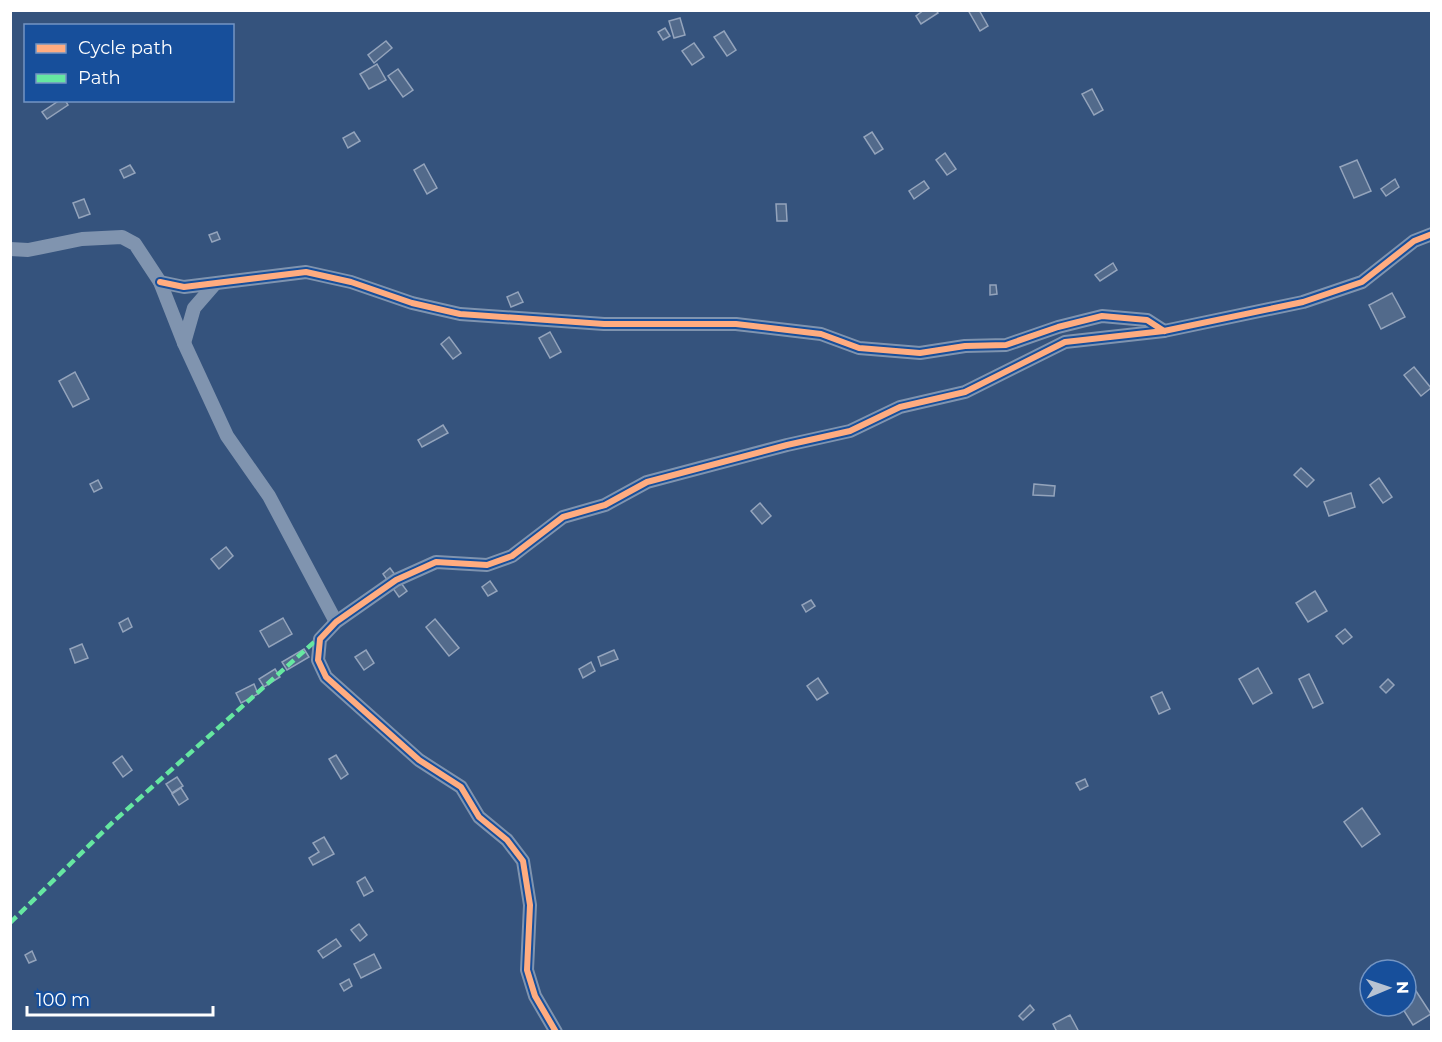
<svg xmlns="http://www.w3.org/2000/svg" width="1442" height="1042" font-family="Montserrat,sans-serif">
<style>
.building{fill:#526a8b;stroke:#94a4bc;stroke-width:1.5}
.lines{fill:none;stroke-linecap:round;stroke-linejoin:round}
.minor{stroke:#8094af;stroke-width:14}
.quiet{stroke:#66e7a1;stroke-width:4.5;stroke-dasharray:9 4.5;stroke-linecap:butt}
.cycleway-casing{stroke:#174f9b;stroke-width:10}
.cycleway{stroke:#ffac80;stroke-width:6}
</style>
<rect width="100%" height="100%" fill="#35537d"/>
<!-- building -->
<g class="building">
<polygon points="924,10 936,10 938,13 921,24 916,16"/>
<polygon points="968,10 979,10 988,26 980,31"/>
<polygon points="680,18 685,35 674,38 669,21"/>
<polygon points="665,28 670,36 663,40 658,32"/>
<polygon points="724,31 736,50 727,56 714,37"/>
<polygon points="386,41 392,48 374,63 368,55"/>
<polygon points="694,43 704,57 692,65 682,51"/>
<polygon points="377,64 386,80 369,89 360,74"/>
<polygon points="398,69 413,90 403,97 388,76"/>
<polygon points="1092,89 1103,110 1094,115 1082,94"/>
<polygon points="60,100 65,100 68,105 47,119 42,112"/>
<polygon points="354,132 360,141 348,148 343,138"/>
<polygon points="872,132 883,149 875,154 864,137"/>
<polygon points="945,153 956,169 947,175 936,160"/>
<polygon points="1357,160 1371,191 1354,198 1340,167"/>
<polygon points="424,164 437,188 427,194 414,170"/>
<polygon points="130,165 135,173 124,178 120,170"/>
<polygon points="1395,179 1399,187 1386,196 1381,189"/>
<polygon points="924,181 929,188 914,199 909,191"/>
<polygon points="84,199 90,214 79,218 73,203"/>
<polygon points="776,204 786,204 787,221 777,221"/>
<polygon points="217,232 220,239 212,242 209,235"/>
<polygon points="1113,263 1117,270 1100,281 1095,275"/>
<polygon points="990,285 996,285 997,294 990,295"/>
<polygon points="518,292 523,302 511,307 507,297"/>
<polygon points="1392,293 1405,317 1381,329 1369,305"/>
<polygon points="550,332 561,352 550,358 539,338"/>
<polygon points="449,337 461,353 453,359 441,344"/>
<polygon points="1414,367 1431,388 1421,396 1404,375"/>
<polygon points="75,372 89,399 73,407 59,381"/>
<polygon points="443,425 448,433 422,447 418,440"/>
<polygon points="1301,468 1314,480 1307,487 1294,475"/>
<polygon points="1379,478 1392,497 1383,503 1370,485"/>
<polygon points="98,480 102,488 94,492 90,484"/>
<polygon points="1034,484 1055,486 1054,496 1033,495"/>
<polygon points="1351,493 1355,507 1329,516 1324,502"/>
<polygon points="760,503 771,516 762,524 751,511"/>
<polygon points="226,547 233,556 219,569 211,559"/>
<polygon points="390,568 407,591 399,597 383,574"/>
<polygon points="490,581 497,591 488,596 482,587"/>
<polygon points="1315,591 1327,611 1308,622 1296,603"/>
<polygon points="811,600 815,606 806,612 802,605"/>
<polygon points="128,618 132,627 123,632 119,623"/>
<polygon points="283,618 292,634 269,647 260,631"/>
<polygon points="435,619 459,648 449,656 426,627"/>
<polygon points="1345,629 1352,637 1343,644 1336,636"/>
<polygon points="82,644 88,658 75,663 70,649"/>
<polygon points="304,649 309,657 287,670 282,662"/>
<polygon points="366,650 374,663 364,670 355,657"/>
<polygon points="614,650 618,659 601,666 598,657"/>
<polygon points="591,662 595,671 583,678 579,669"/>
<polygon points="1258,668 1272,693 1253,704 1239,679"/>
<polygon points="275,669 280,677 264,687 259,679"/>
<polygon points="1309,674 1323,703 1313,708 1299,679"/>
<polygon points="818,678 828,693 817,700 807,686"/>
<polygon points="1388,679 1394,685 1386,693 1380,687"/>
<polygon points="254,684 258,694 241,703 236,693"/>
<polygon points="1162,692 1170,709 1159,714 1151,697"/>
<polygon points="336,755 348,774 341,779 329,759"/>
<polygon points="122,756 132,770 123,777 113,763"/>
<polygon points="177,777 183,786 172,793 166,784"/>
<polygon points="1085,779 1088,786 1080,790 1076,783"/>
<polygon points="181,788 188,799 179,805 172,794"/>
<polygon points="1362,808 1380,834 1362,847 1344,822"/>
<polygon points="324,837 334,854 313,865 309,858 319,852 313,843"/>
<polygon points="365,877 373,891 364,896 357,882"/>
<polygon points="359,924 367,935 360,941 351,930"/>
<polygon points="336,939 341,946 323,958 318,951"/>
<polygon points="32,951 36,960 29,963 25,955"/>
<polygon points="374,954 381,968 361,978 354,964"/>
<polygon points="349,979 352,986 344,991 340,984"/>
<polygon points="1416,991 1431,1014 1413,1025 1401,1006 1406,1006 1406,998"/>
<polygon points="1030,1005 1034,1010 1023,1020 1019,1016"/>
<polygon points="1070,1015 1079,1032 1057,1032 1053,1024"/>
</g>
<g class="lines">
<!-- minor -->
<g class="minor">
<polyline points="10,249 28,250 82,239 122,237 135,244 160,282 184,343 227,436 269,496 336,622"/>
<polyline points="160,282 184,287 306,272 351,282 412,303 460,314 604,324 736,324 821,334 859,348 920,353 965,346 1006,345 1058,327 1102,316 1147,320 1164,331"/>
<polyline points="184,343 194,308 214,285"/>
<polyline points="556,1032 535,996 527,970 530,905 523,861 507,840 479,817 461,787 419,760 326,677 318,660 320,639 336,622 396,580 436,562 487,565 512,556 563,517 605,505 647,482 787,445 850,431 900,407 965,392 1065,342 1164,331 1303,302 1362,282 1414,241 1432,234"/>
</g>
<!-- quiet -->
<polyline class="quiet" points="10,923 113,822 321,636"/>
<!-- cycleway casing -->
<g class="cycleway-casing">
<g id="cycleway">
<polyline points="160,282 184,287 306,272 351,282 412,303 460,314 604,324 736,324 821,334 859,348 920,353 965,346 1006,345 1058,327 1102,316 1147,320 1164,331"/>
<polyline points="556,1032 535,996 527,970 530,905 523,861 507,840 479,817 461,787 419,760 326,677 318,660 320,639 336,622 396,580 436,562 487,565 512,556 563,517 605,505 647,482 787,445 850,431 900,407 965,392 1065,342 1164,331 1303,302 1362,282 1414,241 1432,234"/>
</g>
</g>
<!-- cycleway -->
<use href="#cycleway" class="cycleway"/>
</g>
<!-- border -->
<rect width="1442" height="1042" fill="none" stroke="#ffffff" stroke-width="24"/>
<!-- legend -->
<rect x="24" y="24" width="210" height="78" fill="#174f9b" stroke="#7495c3" stroke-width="1.5"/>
<rect x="36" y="44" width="30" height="9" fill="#ffac80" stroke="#7495c3" stroke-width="1.5"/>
<text x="78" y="54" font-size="18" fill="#ffffff">Cycle path</text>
<rect x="36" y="74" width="30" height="9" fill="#66e7a1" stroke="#7495c3" stroke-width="1.5"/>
<text x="78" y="84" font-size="18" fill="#ffffff">Path</text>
<!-- north arrow -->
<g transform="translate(1388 988) rotate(88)"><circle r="28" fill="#174f9b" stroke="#7495c3" stroke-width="1.5"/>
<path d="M0-4.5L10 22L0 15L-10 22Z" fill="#b8c3d2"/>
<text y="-9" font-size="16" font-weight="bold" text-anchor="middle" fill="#ffffff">N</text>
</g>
<!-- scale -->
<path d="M27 1006v9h186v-9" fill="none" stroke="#ffffff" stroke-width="3"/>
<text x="36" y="1006" font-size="18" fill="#ffffff" stroke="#174f9b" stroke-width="4.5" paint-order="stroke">100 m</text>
</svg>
